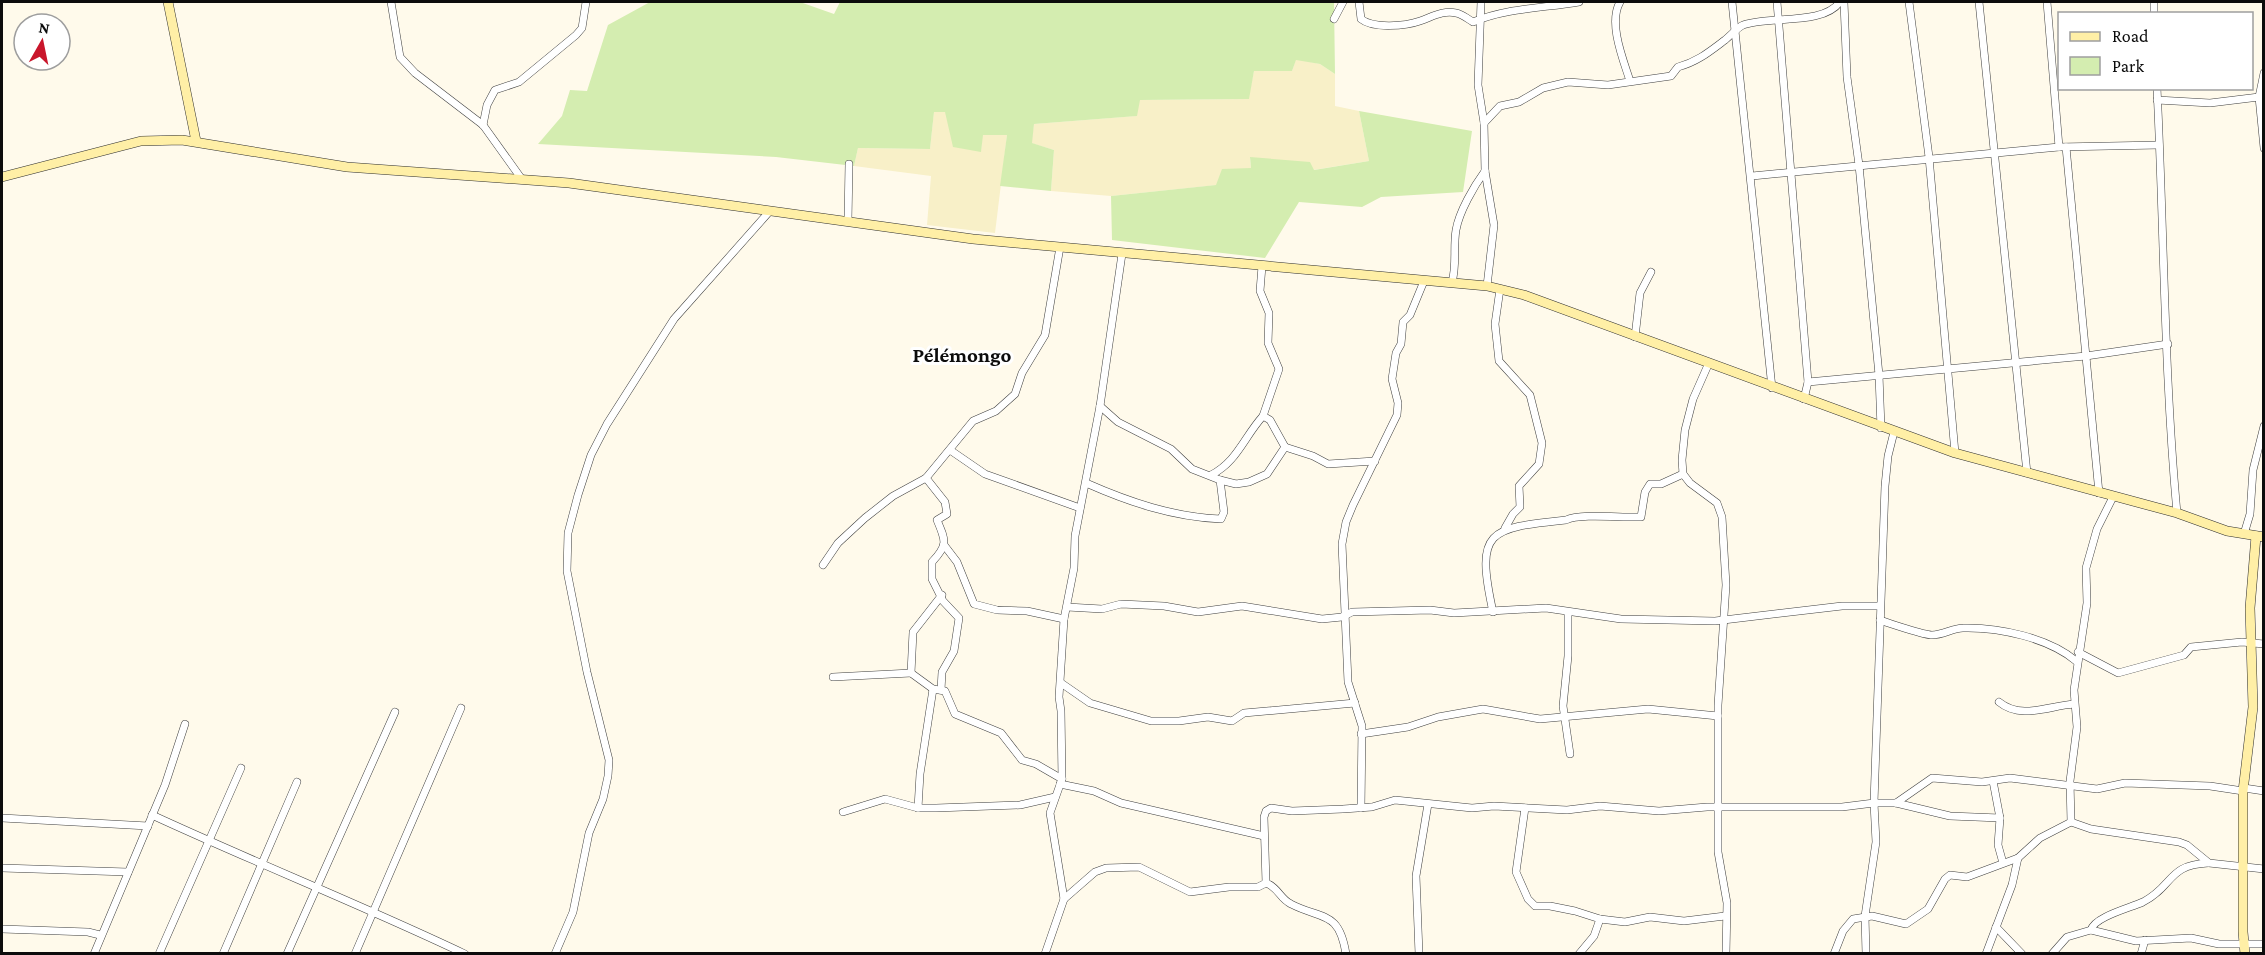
<svg xmlns="http://www.w3.org/2000/svg" width="2265" height="955" font-family="'Crimson Pro',serif">
<style>
.farmland{fill:#f8f0c8}
.green{fill:#d4edb0}
.lines{fill:none;stroke-linecap:round;stroke-linejoin:round}
.street-casing{stroke:#3f3f3f;stroke-width:8}
.secondary-casing{stroke:#2e2e2e;stroke-width:10}
.street{stroke:#fff;stroke-width:7}
.secondary{stroke:#ffefa6;stroke-width:9}
.labels{text-anchor:middle;stroke-width:6;stroke-linejoin:round;paint-order:stroke}
.quarter-label{font-size:21px;font-weight:bold;fill:#0c0c0c;stroke:#fff}
</style>
<rect width="100%" height="100%" fill="#fffaeb"/>
<!-- farmland -->
<g class="farmland">
<polygon points="1296,59 1320,64 1335,74 1335,106 1359,111 1369,161 1313,170 1250,158 1251,168 1217,185 1111,196 1051,191 1054,150 1031,143 1034,124 1136,116 1139,100 1248,99 1254,71 1292,71"/>
<polygon points="934,111 945,112 981,151 982,135 1007,135 995,233 927,225 931,176 854,166 858,148 930,149"/>
</g>
<!-- green -->
<g class="green">
<polygon points="650,2 800,2 834,14 840,2 1334,2 1335,74 1320,64 1296,60 1292,71 1254,71 1249,99 1140,100 1137,116 1034,124 1032,143 1054,150 1051,191 1000,186 1007,135 983,135 981,152 953,147 945,112 934,112 930,149 858,148 854,166 776,157 538,144 562,116 570,90 587,91 608,25"/>
<polygon points="1359,111 1472,131 1463,192 1381,197 1362,207 1299,202 1265,258 1112,240 1111,196 1216,185 1222,169 1251,168 1250,157 1310,162 1314,170 1369,161"/>
</g>
<g class="lines">
<!-- street casing -->
<g class="street-casing">
<g id="street">
<polyline points="391,2 400,57 415,73 483,125 521,178"/>
<path d="M1359,2L1361,19C1373,29 1406,26 1420,21C1432,17 1443,10 1456,13C1462,14 1468,19 1473,22C1506,8 1544,8 1579,2"/>
<polyline points="1481,2 1478,85 1484,123"/>
<path d="M1620,2C1608,23 1623,59 1630,81"/>
<polyline points="1732,2 1772,388"/>
<polyline points="1777,2 1808,382 1804,399"/>
<polyline points="1844,2 1847,77 1859,165 1879,375 1881,428"/>
<polyline points="1909,2 1929,157 1955,453"/>
<polyline points="1979,2 2027,473"/>
<polyline points="2047,2 2059,147"/>
<polyline points="2154,14 2154,2"/>
<polyline points="1334,19 1343,2"/>
<polyline points="2264,73 2259,97 2264,148"/>
<path d="M2157,88C2164,230 2164,372 2177,513"/>
<polyline points="2157,100 2210,103 2259,97"/>
<polyline points="483,125 487,105 495,90 519,82 576,35 582,28 586,2"/>
<polyline points="2066,147 2099,493"/>
<polyline points="1752,176 2059,147 2159,145"/>
<polyline points="848,221 849,164"/>
<polyline points="1262,266 1260,291 1269,313 1268,343 1279,369 1263,416 1270,420 1285,447"/>
<path d="M1452,282C1457,265 1453,248 1456,230C1459,212 1474,186 1485,171"/>
<path d="M1487,286L1494,225L1485,171L1484,123L1500,106L1519,102L1543,88L1568,82L1608,85L1671,76L1678,67C1697,62 1709,52 1725,40C1731,35 1737,28 1743,25C1771,15 1822,26 1840,2"/>
<polyline points="1500,289 1495,324 1499,361 1530,395 1542,443 1539,464 1519,486 1520,507 1513,514 1505,528"/>
<polyline points="1635,337 1640,293 1651,272"/>
<polyline points="1708,365 1693,399 1685,430 1682,460 1683,474 1690,483 1717,503 1722,517 1726,585 1718,705 1718,852 1727,903 1726,954"/>
<polyline points="1808,382 2086,356 2168,344"/>
<polyline points="1100,406 1118,422 1171,449 1192,469 1220,480 1236,484 1249,482 1267,474 1285,447 1313,456 1328,464 1375,461"/>
<polyline points="950,450 985,474 1080,508"/>
<path d="M1211,475C1237,462 1244,437 1263,416"/>
<path d="M926,478L945,502L947,514L937,520C946,541 948,545 932,562V579L943,601L959,618L954,651L942,672L941,690"/>
<path d="M1086,483C1129,502 1173,517 1221,519L1224,512L1220,480"/>
<polyline points="2244,534 2250,514 2253,470 2264,426"/>
<polyline points="944,545 957,562 974,604 997,610 1027,611 1064,619"/>
<polyline points="823,565 838,543 865,518 893,496 926,478 973,421 996,411 1015,394 1022,373 1045,335 1060,247"/>
<polyline points="1067,607 1102,609 1121,604 1164,606 1198,612 1242,606 1322,619 1342,617 1352,612 1430,610 1454,613 1546,608 1621,619 1715,621 1842,606 1879,606"/>
<path d="M1493,612C1475,530 1488,528 1566,520C1581,513 1622,518 1641,517L1645,492L1650,484H1661L1683,474"/>
<polyline points="1568,612 1568,656 1563,706 1570,754"/>
<path d="M1880,620C1888,623 1924,635 1932,635C1943,635 1953,628 1963,628C1999,627 2049,638 2076,661"/>
<polyline points="2078,652 2118,673 2184,655 2191,647 2242,642 2264,644"/>
<polyline points="911,673 933,689"/>
<polyline points="833,677 911,673 913,632 942,595"/>
<polyline points="1061,683 1090,703 1151,721 1179,721 1208,717 1232,721 1244,713 1355,703"/>
<path d="M1999,702C2021,720 2048,706 2074,704"/>
<polyline points="1361,734 1408,727 1438,717 1483,709 1540,719 1648,709 1718,716"/>
<polyline points="1993,781 2000,818 1998,845 2003,863"/>
<polyline points="1060,784 1094,791 1121,803 1264,836"/>
<polyline points="2244,788 2264,791"/>
<polyline points="1896,803 1932,778 1982,782 2010,778 2097,789 2125,783 2210,786 2243,791"/>
<polyline points="918,808 920,774 933,689 945,691 955,714 1001,733 1022,760 1036,764 1062,779"/>
<polyline points="1361,808 1362,726 1348,682 1342,544 1346,522 1353,505 1397,415 1398,403 1392,379 1396,353 1401,344 1403,322 1410,315 1424,281"/>
<polyline points="1525,808 1516,872 1528,899 1535,906 1550,906 1575,911 1600,919 1625,922 1650,917 1684,921 1725,916"/>
<polyline points="843,812 885,799 918,808 936,808 1020,805 1055,797"/>
<path d="M152,815C256,863 362,905 465,954"/>
<polyline points="2,818 148,826"/>
<polyline points="2071,822 2070,781 2077,727 2074,690 2087,603 2086,568 2097,529 2113,497"/>
<polyline points="2,868 128,872"/>
<polyline points="1266,883 1264,817 1266,811 1271,808 1292,811 1343,809 1372,807 1395,800 1472,808 1494,806 1567,810 1600,806 1659,811 1707,807 1842,807 1874,803 1885,486 1888,456 1894,432"/>
<path d="M1064,899L1095,872L1106,868L1139,867L1190,892L1229,887H1258L1266,883C1278,887 1280,899 1291,904C1322,920 1339,910 1346,954"/>
<polyline points="1996,927 2022,954"/>
<polyline points="2,929 88,932 100,935"/>
<path d="M2091,930C2094,917 2130,908 2143,902C2174,886 2167,865 2208,863"/>
<polyline points="94,954 165,785 185,724"/>
<polyline points="159,954 241,768"/>
<polyline points="223,954 297,782"/>
<polyline points="287,954 395,712"/>
<polyline points="355,954 461,708"/>
<polyline points="555,954 573,912 589,833 603,799 608,776 609,760 587,672 567,571 568,533 578,495 591,455 607,424 674,319 769,212"/>
<polyline points="1045,954 1064,899 1050,813 1062,779 1061,711 1059,697 1064,619 1074,568 1075,536 1100,406 1122,254"/>
<polyline points="1419,954 1416,876 1428,804"/>
<polyline points="1579,954 1594,936 1600,919"/>
<polyline points="1834,954 1843,931 1853,919 1872,916 1906,924 1928,909 1945,879 1950,875 1967,877 2018,858 2040,838 2071,822 2091,829 2179,842 2187,845 2209,863 2264,869"/>
<polyline points="1866,954 1865,916 1876,842 1874,803 1896,803 1950,816 2000,818"/>
<polyline points="1986,954 2012,885 2018,858"/>
<polyline points="2052,954 2067,937 2091,930 2136,941 2191,938 2219,944 2264,944"/>
<polyline points="2141,954 2145,940"/>
</g>
</g>
<!-- secondary casing -->
<g class="secondary-casing">
<g id="secondary">
<polyline points="168,2 196,141"/>
<polyline points="2,177 141,141 182,140 347,167 569,183 973,239 1487,286 1524,295 1955,453 2177,513 2227,531 2264,537"/>
<polyline points="2245,954 2243,932 2243,791 2253,707 2250,608 2256,536"/>
</g>
</g>
<!-- street -->
<use href="#street" class="street"/>
<!-- secondary -->
<use href="#secondary" class="secondary"/>
</g>
<g class="labels">
<!-- quarter labels -->
<g class="quarter-label">
<text x="962" y="362">Pélémongo</text>
</g>
</g>
<!-- border -->
<rect width="2265" height="955" fill="none" stroke="#0c0c0c" stroke-width="6"/>
<!-- legend -->
<rect x="2058" y="12" width="195" height="78" fill="#ffffff" stroke="#9e9e9e" stroke-width="1.5"/>
<rect x="2070" y="32" width="30" height="9" fill="#ffefa6" stroke="#9e9e9e" stroke-width="1.5"/>
<text x="2112" y="42" font-size="18" fill="#0c0c0c">Road</text>
<rect x="2070" y="57" width="30" height="18" fill="#d4edb0" stroke="#9e9e9e" stroke-width="1.5"/>
<text x="2112" y="72" font-size="18" fill="#0c0c0c">Park</text>
<!-- north arrow -->
<g transform="translate(42 42) rotate(9)"><circle r="28" fill="#ffffff" stroke="#9e9e9e" stroke-width="1.5"/>
<path d="M0-4.5L10 22L0 15L-10 22Z" fill="#c9162b"/>
<text y="-9" font-size="16" font-weight="bold" text-anchor="middle" fill="#0c0c0c">N</text>
</g>
</svg>
